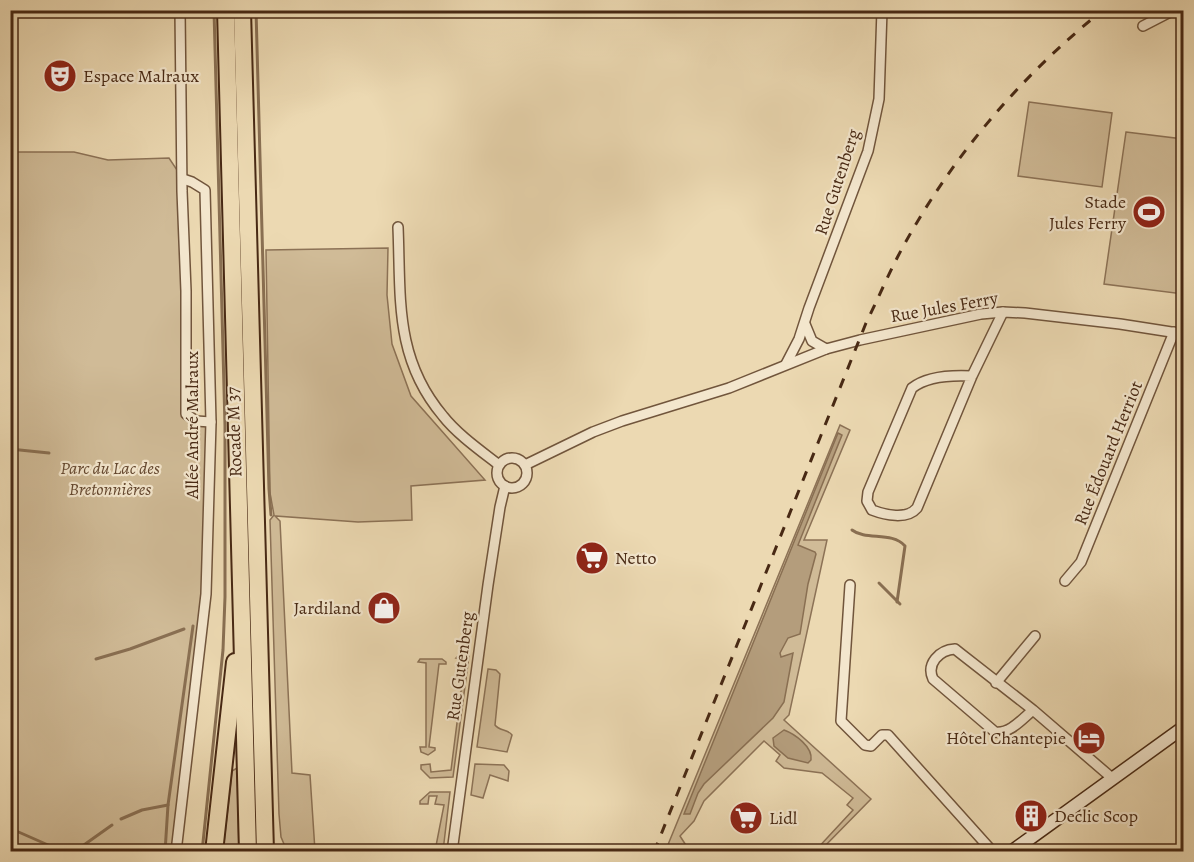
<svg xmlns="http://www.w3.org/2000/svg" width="1194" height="862" font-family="Alegreya,serif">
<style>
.green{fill:#d0bb97;stroke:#8c7256;stroke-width:1.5}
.water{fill:#b49d7c;stroke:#896f52;stroke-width:1.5}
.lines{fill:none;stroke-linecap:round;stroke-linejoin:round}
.stream{stroke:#896f52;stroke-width:3}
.street-casing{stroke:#71553c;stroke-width:12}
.secondary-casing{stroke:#482914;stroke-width:15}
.highway-casing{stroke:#482914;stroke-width:20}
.street{stroke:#f3e6cd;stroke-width:9}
.secondary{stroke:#f3e6cd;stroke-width:12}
.highway{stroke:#ecd9b2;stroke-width:16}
.rail{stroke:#482914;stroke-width:3;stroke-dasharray:10 10;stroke-linecap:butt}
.labels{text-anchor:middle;stroke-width:4.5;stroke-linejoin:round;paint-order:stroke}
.poi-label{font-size:18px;fill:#482914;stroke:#f3e6cd;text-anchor:start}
.street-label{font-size:18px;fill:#482914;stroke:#f3e6cd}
.park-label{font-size:18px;font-style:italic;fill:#63462e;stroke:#f3e6cd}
</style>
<rect width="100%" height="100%" fill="#ecd9b2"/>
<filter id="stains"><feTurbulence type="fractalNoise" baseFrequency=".00333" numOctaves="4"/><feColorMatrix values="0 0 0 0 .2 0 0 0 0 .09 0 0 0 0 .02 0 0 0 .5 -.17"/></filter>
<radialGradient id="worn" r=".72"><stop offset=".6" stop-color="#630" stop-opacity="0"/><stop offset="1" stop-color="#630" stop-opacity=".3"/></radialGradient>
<!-- green -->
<g class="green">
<polygon points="1029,102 1112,113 1102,187 1018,176"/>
<polygon points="1126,132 1183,139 1183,294 1104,284"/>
<polygon points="10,152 74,152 108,160 169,158 183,179 186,414 211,422 206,594 176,851 11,851"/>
<polygon points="388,248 387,295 392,344 411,396 485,480 411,486 412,520 358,522 275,516 280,521 292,773 310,775 315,851 287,851 281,837 279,814 270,520 274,515 270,493 266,250"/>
<polygon points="840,425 850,430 804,540 827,540 789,715 784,720 871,799 820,851 815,851 853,810 847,805 853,798 822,773 784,768 776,761 780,755 764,741 704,801 694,821 680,836 689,850 688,851 665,852"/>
<polygon points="459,655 469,656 453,777 430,778 421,769 421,765 430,764 431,772 451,770 465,660 456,658"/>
<polygon points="420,659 442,659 446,662 446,664 439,664 429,747 435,748 435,750 428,755 421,752 420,747 426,747 426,663 418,662"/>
<path d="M488,669L496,670L500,674L495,725C499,731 508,729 512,735L507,752L477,747Z"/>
<polygon points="475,764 504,765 509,771 508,781 490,775 483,798 471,795"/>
<polygon points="237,768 239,851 223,852 232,771"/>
<polygon points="430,792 450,792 443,851 435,851 444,805 435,804 437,796 429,796 428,804 420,804 420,801"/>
</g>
<!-- water -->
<g class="water">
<polygon points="838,433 842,435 798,545 815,552 816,554 808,584 800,634 788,638 780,653 781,657 793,653 784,702 773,718 704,784 698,793 690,814 684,814"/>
<path d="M784,730C795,734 813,747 811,760L808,763L788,758L774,746L773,738Z"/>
</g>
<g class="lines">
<!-- stream -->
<g class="stream">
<polyline points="256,10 269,489 271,515"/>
<polyline points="10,449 49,453"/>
<path d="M852,530C866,541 892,531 905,546L897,602"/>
<polyline points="879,583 900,604"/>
<polyline points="96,659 130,649 184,629"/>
<polyline points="121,819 142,810 168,805 193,626"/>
<polyline points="10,826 14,830 64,852"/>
<polyline points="74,852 112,825"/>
<polyline points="165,852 168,805"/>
<polyline points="202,852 223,650 225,597 225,426 214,10"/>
</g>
<!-- street casing -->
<g class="street-casing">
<g id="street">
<polyline points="180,10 182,191 186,291 186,414 196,421 211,422"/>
<polyline points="1143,26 1174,10"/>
<path d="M398,227C401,298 394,358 443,416C457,434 481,451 499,465"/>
<polyline points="805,324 812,341 826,349"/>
<polyline points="786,364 799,339 809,308 868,151 879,99 882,10"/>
<path d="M972,376C953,375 927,376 912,388L868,492L867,501L872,510C885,515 907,520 917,508L972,376L1003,312"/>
<circle cx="512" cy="473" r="15"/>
<polyline points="525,465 593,432 622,421 729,388 826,349 860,340 981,314 1003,312 1025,313 1120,324 1184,334"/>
<polyline points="1065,581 1081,562 1174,332"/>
<polyline points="850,585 841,721 865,745 871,746 882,735 888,735 993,852"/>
<polyline points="996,683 1035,636"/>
<path d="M1033,710C1022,719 1010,734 995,732L933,679C926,664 939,650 955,649L960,653L1033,710L1112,778"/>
<polyline points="176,852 206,594 211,422 205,190 192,182 183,179"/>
<polyline points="452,852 488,585 500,507 505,486"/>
</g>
</g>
<!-- secondary casing -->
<g class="secondary-casing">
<polyline id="secondary" points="1011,852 1184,727"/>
</g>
<!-- highway casing -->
<g class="highway-casing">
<g id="highway">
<polyline points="226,10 248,852"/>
<polyline points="242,10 265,852"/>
<polyline points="214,852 235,662"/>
</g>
</g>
<!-- street -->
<use href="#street" class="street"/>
<!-- secondary -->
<use href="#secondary" class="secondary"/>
<!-- highway -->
<use href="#highway" class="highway"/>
<!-- rail -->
<path class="rail" d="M654,852L866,323C879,297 890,270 904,245C954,154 1022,75 1103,10"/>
</g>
<!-- icons -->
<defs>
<g id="theatre-disc" transform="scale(1.725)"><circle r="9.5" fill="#8f2418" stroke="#f3e6cd"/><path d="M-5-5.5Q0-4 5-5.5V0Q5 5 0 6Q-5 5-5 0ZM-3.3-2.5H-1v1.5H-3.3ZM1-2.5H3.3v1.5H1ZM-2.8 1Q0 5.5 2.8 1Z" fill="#fff"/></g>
<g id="stadium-disc" transform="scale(1.725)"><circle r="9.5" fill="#8f2418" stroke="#f3e6cd"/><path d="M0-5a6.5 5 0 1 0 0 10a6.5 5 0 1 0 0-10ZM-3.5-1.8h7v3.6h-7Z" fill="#fff"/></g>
<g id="supermarket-disc" transform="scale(1.725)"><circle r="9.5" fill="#8f2418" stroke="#f3e6cd"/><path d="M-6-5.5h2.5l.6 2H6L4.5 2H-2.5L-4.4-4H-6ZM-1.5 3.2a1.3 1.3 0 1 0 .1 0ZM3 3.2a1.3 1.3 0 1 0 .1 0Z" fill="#fff"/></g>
<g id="shop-disc" transform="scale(1.725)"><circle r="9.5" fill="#8f2418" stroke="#f3e6cd"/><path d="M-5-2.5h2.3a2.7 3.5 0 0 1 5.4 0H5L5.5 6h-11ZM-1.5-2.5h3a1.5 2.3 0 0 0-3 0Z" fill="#fff"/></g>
<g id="hotel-disc" transform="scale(1.725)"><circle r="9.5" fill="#8f2418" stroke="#f3e6cd"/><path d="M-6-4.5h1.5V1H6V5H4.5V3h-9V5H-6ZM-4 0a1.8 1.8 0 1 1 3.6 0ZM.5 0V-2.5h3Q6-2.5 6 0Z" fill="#fff"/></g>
<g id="building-disc" transform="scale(1.725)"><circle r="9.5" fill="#8f2418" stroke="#f3e6cd"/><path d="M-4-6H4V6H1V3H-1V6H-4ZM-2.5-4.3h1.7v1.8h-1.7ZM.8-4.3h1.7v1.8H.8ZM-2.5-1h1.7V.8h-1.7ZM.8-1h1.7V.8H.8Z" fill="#fff"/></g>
</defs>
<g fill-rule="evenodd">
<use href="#theatre-disc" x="60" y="76"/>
<use href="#stadium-disc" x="1149" y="212"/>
<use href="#supermarket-disc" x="592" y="558"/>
<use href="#shop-disc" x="384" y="608"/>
<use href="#hotel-disc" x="1089" y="738"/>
<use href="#building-disc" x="1031" y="816"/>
<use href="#supermarket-disc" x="746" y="818"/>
</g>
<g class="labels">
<!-- poi labels -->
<g class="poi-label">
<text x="83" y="82">Espace Malraux</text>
<text x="1126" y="208" text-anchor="end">Stade<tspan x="1126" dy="21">Jules Ferry</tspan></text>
<text x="615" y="564">Netto</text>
<text x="361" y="614" text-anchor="end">Jardiland</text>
<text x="1066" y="744" text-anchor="end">Hôtel Chantepie</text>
<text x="1054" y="822">Declic Scop</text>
<text x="769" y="824">Lidl</text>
</g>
<!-- street labels -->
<g class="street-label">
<text transform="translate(837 182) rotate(-72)" y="6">Rue Gutenberg</text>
<text transform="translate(944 307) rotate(-10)" y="6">Rue Jules Ferry</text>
<text transform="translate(192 425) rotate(-90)" y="6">Allée André Malraux</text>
<text transform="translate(234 432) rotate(-92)" y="6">Rocade M 37</text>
<text transform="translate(1108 453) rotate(-68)" y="6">Rue Édouard Herriot</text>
<text transform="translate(460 666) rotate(-82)" y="6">Rue Gutenberg</text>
</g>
<!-- park labels -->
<g class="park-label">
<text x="110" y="474">Parc du Lac des<tspan x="110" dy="21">Bretonnières</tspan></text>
</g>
</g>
<!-- margin -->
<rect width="1194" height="862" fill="none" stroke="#ecd9b2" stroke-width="36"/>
<rect x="12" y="12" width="1170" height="838" fill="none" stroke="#482914" stroke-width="3"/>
<rect x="18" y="18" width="1158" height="826" fill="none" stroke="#482914" stroke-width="1.5"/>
<rect width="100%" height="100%" filter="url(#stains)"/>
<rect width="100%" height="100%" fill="url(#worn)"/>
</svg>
